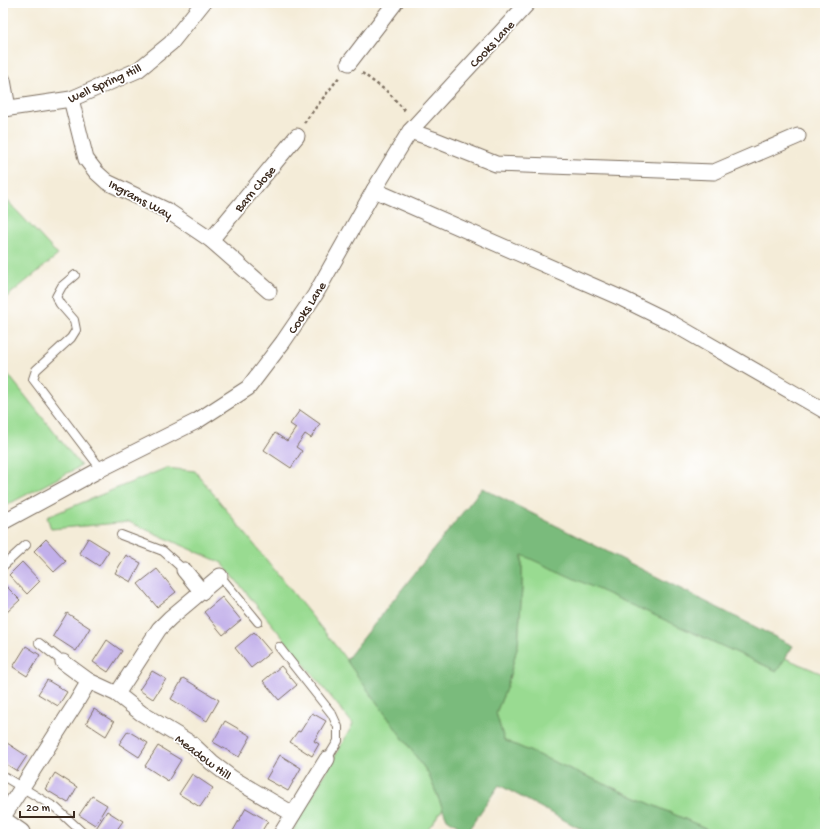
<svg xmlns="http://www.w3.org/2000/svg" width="828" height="837" font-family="'Gochi Hand',sans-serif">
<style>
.green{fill:#99db91;stroke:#6a8258}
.forest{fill:#7abb7b;stroke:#5a724c}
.building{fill:#c2b0ea}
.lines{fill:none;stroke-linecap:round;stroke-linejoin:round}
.lane-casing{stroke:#7c6e5f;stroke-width:10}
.street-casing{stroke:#7c6e5f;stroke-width:17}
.primary-casing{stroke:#7c6e5f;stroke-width:24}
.path{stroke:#7c6e5f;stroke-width:2.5;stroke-dasharray:3 3;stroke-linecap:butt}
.lane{stroke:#fff;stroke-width:8}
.street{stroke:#fff;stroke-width:15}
.primary{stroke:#fff;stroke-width:22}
.labels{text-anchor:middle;stroke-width:3.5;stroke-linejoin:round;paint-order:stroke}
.street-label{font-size:13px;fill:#3b2a1e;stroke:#fff}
</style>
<rect width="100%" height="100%" fill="#fff"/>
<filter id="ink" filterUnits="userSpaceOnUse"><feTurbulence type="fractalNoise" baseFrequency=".025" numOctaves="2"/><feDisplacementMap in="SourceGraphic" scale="8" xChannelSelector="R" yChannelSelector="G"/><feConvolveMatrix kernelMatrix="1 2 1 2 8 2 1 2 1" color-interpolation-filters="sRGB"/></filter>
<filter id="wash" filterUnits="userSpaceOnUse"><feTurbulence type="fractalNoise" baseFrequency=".012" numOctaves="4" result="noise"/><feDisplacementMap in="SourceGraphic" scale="16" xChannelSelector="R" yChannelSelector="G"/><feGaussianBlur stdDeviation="0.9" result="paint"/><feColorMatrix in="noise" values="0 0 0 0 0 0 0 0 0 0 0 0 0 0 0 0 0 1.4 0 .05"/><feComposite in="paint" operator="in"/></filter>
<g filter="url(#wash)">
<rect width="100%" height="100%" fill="#f4ecd8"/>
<!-- green -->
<g class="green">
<polygon points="3,196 58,255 3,300"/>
<polygon points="3,368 81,466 3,507"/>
<polygon points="166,468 195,471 339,650 428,773 443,809 424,834 291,834 353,724 222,563 129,522 51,529 47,517"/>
<polygon points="522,554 777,671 785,658 825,675 825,834 719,834 504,740 496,713 507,686 518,644 522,588"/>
</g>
<!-- forest -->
<polygon class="forest" points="482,488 793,646 777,671 522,555 522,588 518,644 507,686 496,713 504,740 719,834 590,834 499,785 467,832 447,819 428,773 346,660"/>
<g id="blocks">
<!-- building -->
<g class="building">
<polygon points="300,410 320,424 311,438 305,434 296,447 302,451 291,468 264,450 275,433 287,441 296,428 290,424"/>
<polygon points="88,538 109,551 99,566 79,553"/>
<polygon points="46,539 66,561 54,572 34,551"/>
<polygon points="126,555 141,563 131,582 115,573"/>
<polygon points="22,562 40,581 27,594 9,575"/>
<polygon points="157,569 176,592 157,607 138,584"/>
<polygon points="3,583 20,600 6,613 3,610"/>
<polygon points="222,597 241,620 223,635 204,612"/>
<polygon points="67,613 90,628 76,651 53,636"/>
<polygon points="254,632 271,652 251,668 235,648"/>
<polygon points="107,640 122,651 108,672 93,662"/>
<polygon points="26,646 40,655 27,676 13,667"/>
<polygon points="281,666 297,685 279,700 263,681"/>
<polygon points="152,671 166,679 153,699 139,690"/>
<polygon points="183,678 219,700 207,721 171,699"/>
<polygon points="47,680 67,692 58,706 38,694"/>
<polygon points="94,709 114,722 106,736 86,723"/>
<polygon points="312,713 326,721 314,741 319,744 312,756 290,742 298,731 300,732"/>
<polygon points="225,721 251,736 239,757 213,742"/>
<polygon points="128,731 148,743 139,757 119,744"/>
<polygon points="4,741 27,756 17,771 3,762"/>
<polygon points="158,746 181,760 168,781 145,766"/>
<polygon points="280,755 301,768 288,791 266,779"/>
<polygon points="55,773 77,787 68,803 45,789"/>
<polygon points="192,774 213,788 200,807 179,794"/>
<polygon points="92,796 107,805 95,825 79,815"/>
<polygon points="246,808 268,821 260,834 237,834 233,831"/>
<polygon points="107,811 123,821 114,834 101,834 95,830"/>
</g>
</g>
</g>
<g filter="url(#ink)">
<use href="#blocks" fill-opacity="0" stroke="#7c6e5f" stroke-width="1"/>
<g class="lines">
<!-- lane casing -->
<g class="lane-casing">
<g id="lane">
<polyline points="75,275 62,286 56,297 60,304 74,320 76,330 71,338 36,370 33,379 101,469"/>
<polyline points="121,535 163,551 184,570"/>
<polyline points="3,566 26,545"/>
<polyline points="220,576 258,622"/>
<polyline points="39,643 63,662"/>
<polyline points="279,647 332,714 338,727 338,741 327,759"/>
<polyline points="3,776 56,808 84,834"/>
</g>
</g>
<!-- street casing -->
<g class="street-casing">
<g id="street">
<polyline points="349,63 395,3"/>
<polyline points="3,80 8,108"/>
<polyline points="71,99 86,159 96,172 107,182 168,211 211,240 269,291"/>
<polyline points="3,109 71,99 138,70 171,43 203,3"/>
<polyline points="410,131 433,139 496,164 714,172 798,136"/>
<polyline points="374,190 623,299 670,322 825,411"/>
<polyline points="211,240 297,136"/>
<polyline points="3,522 101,469 197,421 248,388 283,342 315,295 374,190 410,131 528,3"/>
<polyline points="184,570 202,592"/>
<polyline points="63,662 89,681 117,694 141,713 192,744 212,763 232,778 293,814"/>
<polyline points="117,694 159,629 170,618 220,576"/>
<polyline points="3,817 76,703 89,681"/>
<polyline points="281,834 327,759"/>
</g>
</g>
<!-- primary casing -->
<g class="primary-casing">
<polyline id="primary" points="3,823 19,834"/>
</g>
<!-- path -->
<g class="path">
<polyline points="362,73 389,93 406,112"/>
<polyline points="304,123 340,76"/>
</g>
<!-- lane -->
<use href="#lane" class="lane"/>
<!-- street -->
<use href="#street" class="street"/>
<!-- primary -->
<use href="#primary" class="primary"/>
</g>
</g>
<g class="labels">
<!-- street labels -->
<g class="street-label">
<text transform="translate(491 43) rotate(-47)" y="5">Cooks Lane</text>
<text transform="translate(104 82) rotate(-24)" y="5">Well Spring Hill</text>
<text transform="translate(254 188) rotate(-50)" y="5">Barn Close</text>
<text transform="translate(141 198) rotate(28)" y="5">Ingrams Way</text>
<text transform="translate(306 307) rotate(-57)" y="5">Cooks Lane</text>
<text transform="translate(204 756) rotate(37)" y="5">Meadow Hill</text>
</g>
</g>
<!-- margin -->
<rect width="828" height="837" fill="none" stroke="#fff" stroke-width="16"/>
<!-- scale -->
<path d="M20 811v6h54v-6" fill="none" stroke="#3b2a1e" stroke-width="2"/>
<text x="26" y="811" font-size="12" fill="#3b2a1e" stroke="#ffffff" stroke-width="3" paint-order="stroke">20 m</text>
</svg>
